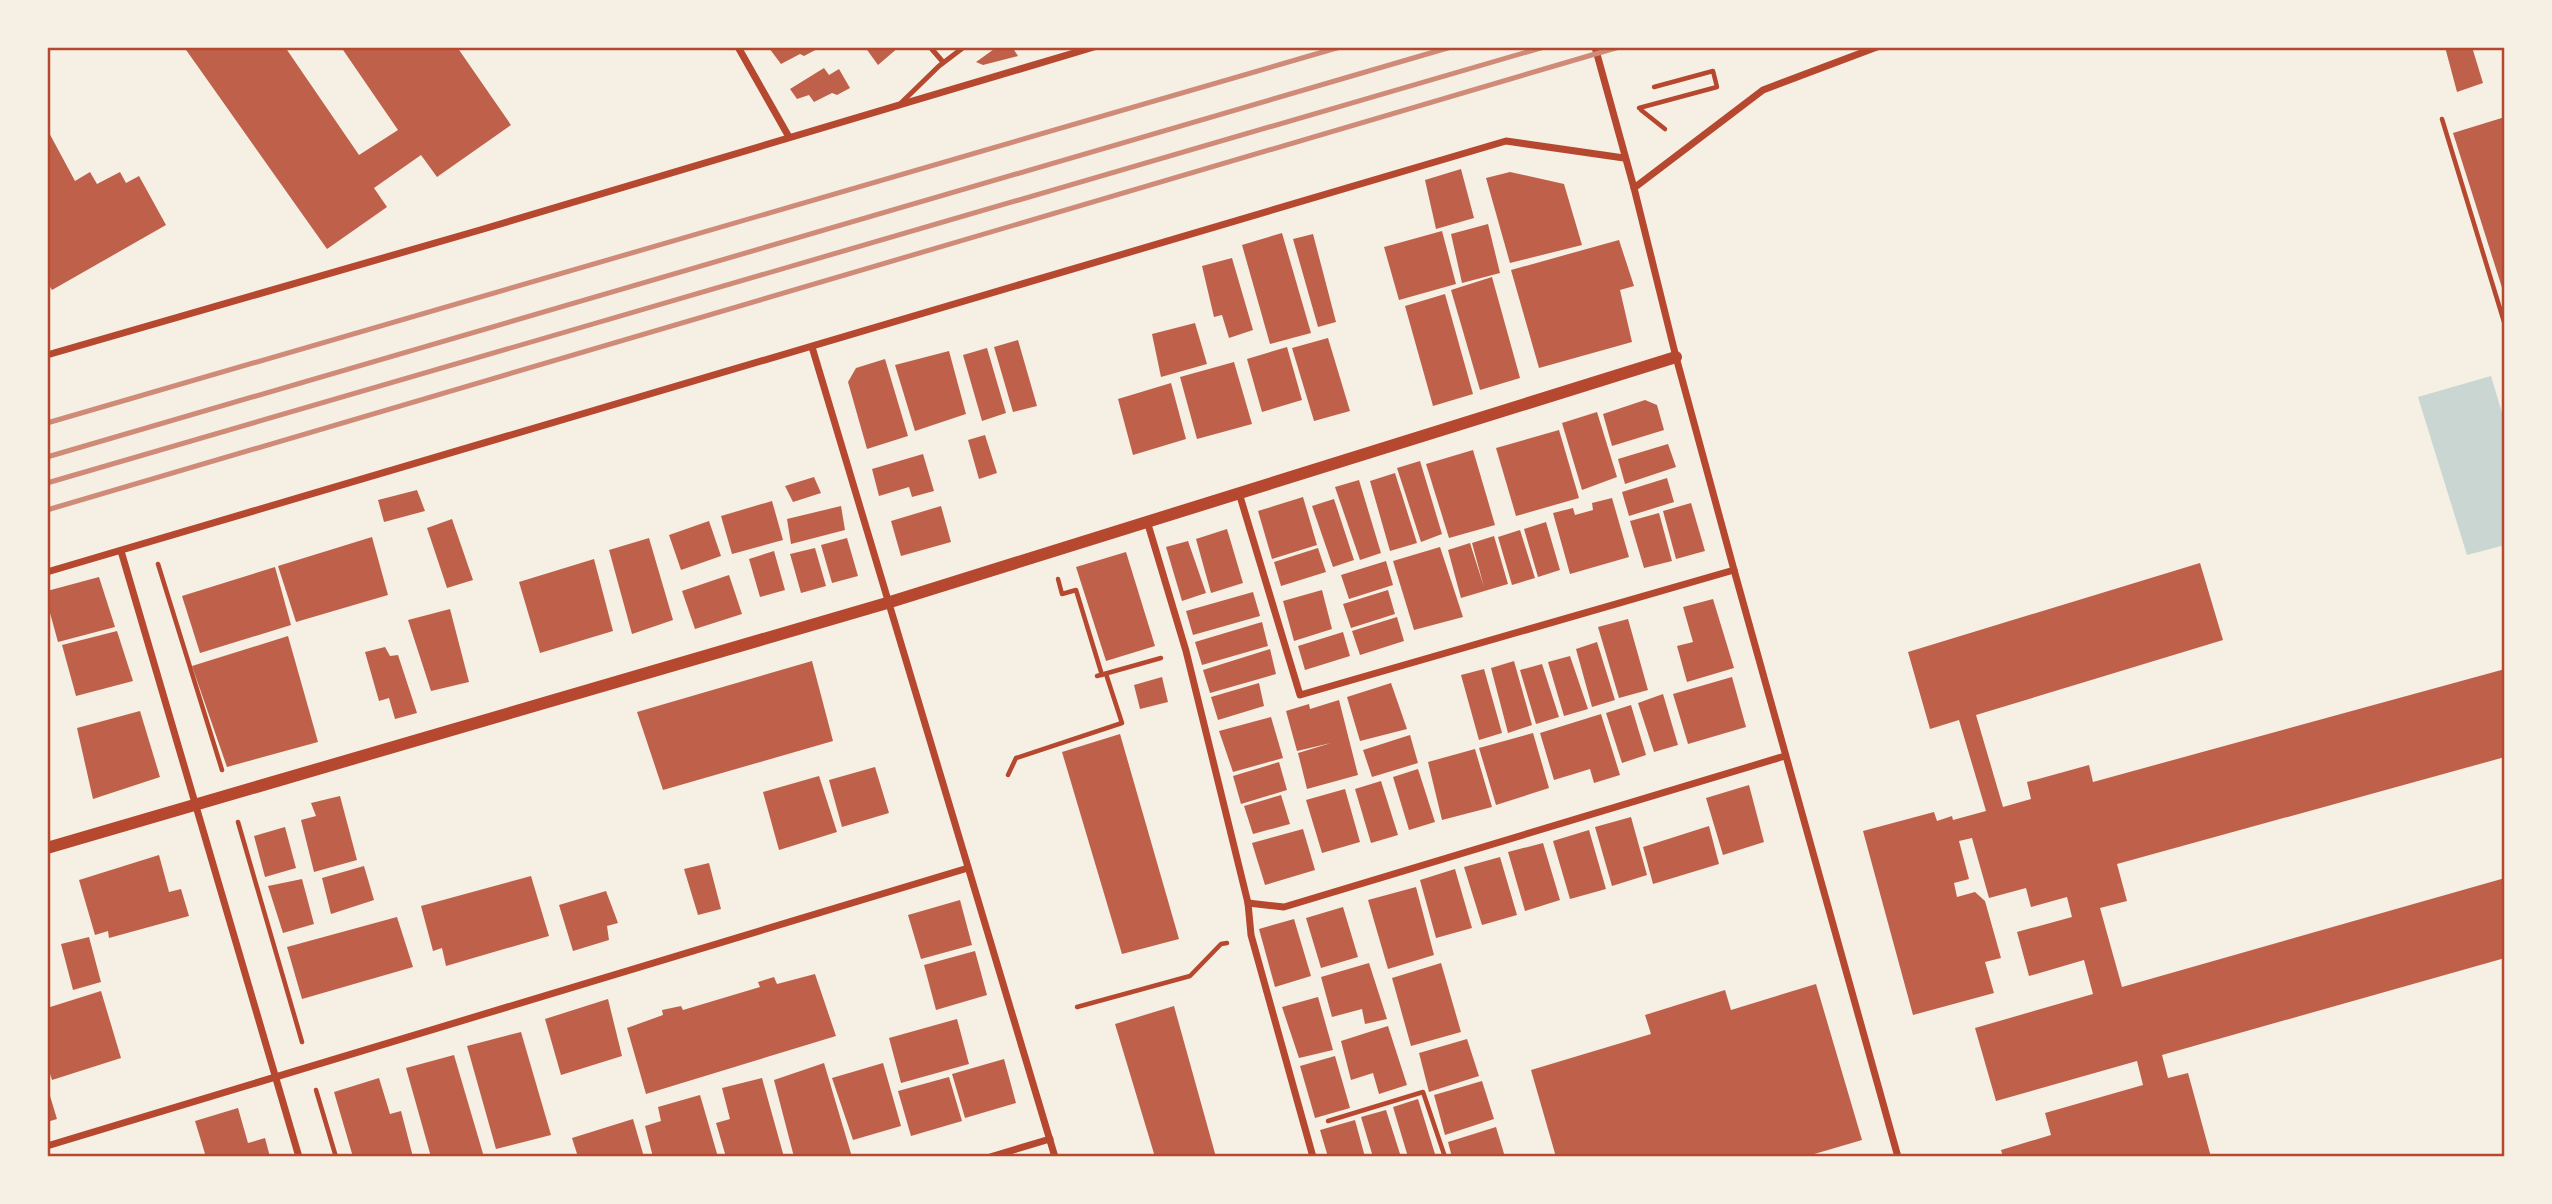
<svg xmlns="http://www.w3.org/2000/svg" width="2552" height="1204" font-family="'Libre Baskerville',serif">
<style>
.water{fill:#c9d6d2}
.building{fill:#bf614a}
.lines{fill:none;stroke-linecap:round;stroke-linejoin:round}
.path{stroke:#b5482f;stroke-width:4.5}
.service{stroke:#b5482f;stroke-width:5}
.minor{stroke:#b5482f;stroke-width:7}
.tertiary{stroke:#b5482f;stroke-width:12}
.rail{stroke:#cf8b77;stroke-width:5}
.neatline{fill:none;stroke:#b5482f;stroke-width:2.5}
</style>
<rect width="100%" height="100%" fill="#f6efe4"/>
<!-- water -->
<polygon class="water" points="2491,376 2505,423 2505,545 2467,555 2418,397"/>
<!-- building -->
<g class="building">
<polygon points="184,47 285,47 359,155 398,130 341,47 457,47 511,125 437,177 421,155 374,188 387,207 327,249"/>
<polygon points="771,47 821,47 804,56 800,54 781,64 769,48"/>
<polygon points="865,47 899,47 878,65"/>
<polygon points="997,47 1012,47 1018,56 983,65 976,62"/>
<polygon points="2445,47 2472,47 2483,83 2457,92"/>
<polygon points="824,68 829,75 839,69 850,88 837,95 832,93 814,102 809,95 797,99 790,89"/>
<polygon points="2505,117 2505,294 2504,294 2453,133"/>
<polygon points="47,129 75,181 90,172 97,184 120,172 126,183 139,176 166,225 52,290 47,282"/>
<polygon points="1461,169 1474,218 1436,229 1425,180"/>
<polygon points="1510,172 1564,184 1582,245 1510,263 1486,178"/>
<polygon points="1488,224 1500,273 1462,283 1451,234"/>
<polygon points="1442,231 1456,284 1399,300 1384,247"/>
<polygon points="1282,233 1311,333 1270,344 1242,245"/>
<polygon points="1313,234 1336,322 1318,327 1293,239"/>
<polygon points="1619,240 1634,286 1620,290 1632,342 1539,368 1511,270"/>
<polygon points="1232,258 1253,330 1229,338 1222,315 1214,317 1202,266"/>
<polygon points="1492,277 1520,378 1480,390 1451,290"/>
<polygon points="1445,294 1473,394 1433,406 1405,306"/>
<polygon points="1195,323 1207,364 1161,377 1152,334"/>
<polygon points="1328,338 1350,411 1314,421 1292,348"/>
<polygon points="1018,340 1037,406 1013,412 994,347"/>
<polygon points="1287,347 1302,400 1262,412 1247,359"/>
<polygon points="987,348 1006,413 982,421 963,355"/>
<polygon points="949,351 966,414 915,431 895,365"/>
<polygon points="885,359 908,436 867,449 848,382 856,368"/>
<polygon points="1234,362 1252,424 1197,439 1180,377"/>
<polygon points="1171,383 1186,439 1133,455 1118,399"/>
<polygon points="1645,400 1657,405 1664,430 1612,446 1603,414"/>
<polygon points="1597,412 1617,477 1582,490 1562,423"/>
<polygon points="1559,430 1579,498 1516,516 1496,448"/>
<polygon points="985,435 997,473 979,479 968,440"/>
<polygon points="1668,444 1676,467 1625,484 1618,459"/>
<polygon points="1473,450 1495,525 1449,538 1426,464"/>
<polygon points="923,454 934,491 912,497 909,487 879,496 872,469"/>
<polygon points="1420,461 1442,534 1421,542 1397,468"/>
<polygon points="1395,473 1417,543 1390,551 1370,481"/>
<polygon points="814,477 821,493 793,502 785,486"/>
<polygon points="1667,478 1674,502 1629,516 1622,492"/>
<polygon points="1359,480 1381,553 1360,560 1335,487"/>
<polygon points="417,490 425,511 384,522 378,500"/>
<polygon points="1303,497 1317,545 1272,559 1258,511"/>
<polygon points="1612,498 1629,557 1570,574 1553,513 1573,508 1575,515 1593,510 1592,503"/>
<polygon points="1334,499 1354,560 1333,567 1312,506"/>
<polygon points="772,501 783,540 732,554 721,516"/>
<polygon points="1691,503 1705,551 1676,559 1663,511"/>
<polygon points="841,506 845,530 791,544 787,519"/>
<polygon points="941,506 951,542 901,556 891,521"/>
<polygon points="1659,513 1672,561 1644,568 1630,521"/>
<polygon points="452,519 473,580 447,588 427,528"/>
<polygon points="709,521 721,556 681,570 669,535"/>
<polygon points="1546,522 1560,570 1538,577 1524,529"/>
<polygon points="1227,529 1243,583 1211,593 1196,539"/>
<polygon points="1520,530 1535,578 1512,585 1498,537"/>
<polygon points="1494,536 1508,584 1461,598 1448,550 1470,543 1484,587 1472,543"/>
<polygon points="372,537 388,595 296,622 278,566"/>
<polygon points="649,538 673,620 632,634 609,550"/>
<polygon points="847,538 858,576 832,583 821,545"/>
<polygon points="1188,541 1206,593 1182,601 1166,547"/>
<polygon points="1440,547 1463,617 1414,630 1393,561"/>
<polygon points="815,548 826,586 801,593 790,554"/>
<polygon points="1318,548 1326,572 1281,586 1274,562"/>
<polygon points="774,551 785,590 760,597 749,559"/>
<polygon points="1126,552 1155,646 1106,661 1076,567"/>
<polygon points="594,559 613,631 540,653 519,582"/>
<polygon points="1386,561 1393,585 1349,599 1341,575"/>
<polygon points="2200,563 2223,640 1976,715 2003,807 2031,799 2027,782 2089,765 2093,782 2505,669 2505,757 2117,864 2127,901 2100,908 2122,987 2505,878 2505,958 2162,1055 2168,1078 2188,1073 2211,1157 2003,1157 2001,1150 2051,1135 2045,1113 2143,1085 2137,1061 1996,1101 1975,1028 2093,994 2084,960 2029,976 2017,932 2072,917 2067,897 2031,907 2026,888 1989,898 1972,838 1959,841 1969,879 1954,883 1957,897 1975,892 1985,901 2001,958 1985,962 1994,993 1913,1015 1863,831 1934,812 1937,821 1952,816 1953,820 1986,811 1959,720 1930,729 1908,652"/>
<polygon points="275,567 291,625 200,653 182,596"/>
<polygon points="729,575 742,614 695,629 682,591"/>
<polygon points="99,577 115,627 58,642 47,602 47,591"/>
<polygon points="1322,590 1332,629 1294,641 1283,601"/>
<polygon points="1388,590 1395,614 1351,628 1343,604"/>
<polygon points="1253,592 1260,616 1193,635 1186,611"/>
<polygon points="1713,599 1734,668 1687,682 1677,646 1693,642 1683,607"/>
<polygon points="450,609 469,682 431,691 408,620"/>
<polygon points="1397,617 1404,641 1360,655 1352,631"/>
<polygon points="1628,619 1648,690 1619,698 1598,627"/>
<polygon points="1262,622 1268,646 1202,665 1195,642"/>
<polygon points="117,631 133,681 76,696 62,645"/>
<polygon points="1343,632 1350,656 1305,670 1298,646"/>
<polygon points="288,636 318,742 227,767 192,666"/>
<polygon points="1597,642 1615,700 1592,707 1576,649"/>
<polygon points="385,647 390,656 398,655 417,713 395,719 389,698 379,701 365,652"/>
<polygon points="1270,649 1276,674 1210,693 1203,670"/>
<polygon points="1570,656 1588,709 1564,716 1548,662"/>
<polygon points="812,661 833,741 663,790 637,712"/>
<polygon points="1514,661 1532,725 1508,733 1491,668"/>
<polygon points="1542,664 1559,717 1536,724 1520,670"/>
<polygon points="1484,669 1502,733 1479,740 1461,675"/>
<polygon points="1162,677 1168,702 1140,709 1134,685"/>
<polygon points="1732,677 1746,727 1688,744 1673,694"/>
<polygon points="1259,683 1264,706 1218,720 1211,697"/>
<polygon points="1391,683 1407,729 1360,741 1347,697"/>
<polygon points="1663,694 1678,745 1654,752 1638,703"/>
<polygon points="1339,700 1358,775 1307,789 1298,753 1331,743 1297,751 1286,711 1309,704 1310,709"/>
<polygon points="1631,705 1646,755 1622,763 1606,713"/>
<polygon points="140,711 160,777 93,799 77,728"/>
<polygon points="1601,714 1620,775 1594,783 1590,769 1554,780 1540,733"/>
<polygon points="1271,717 1283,758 1233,772 1219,731"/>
<polygon points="1533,733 1549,788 1496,805 1479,748"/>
<polygon points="1120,734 1179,939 1122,954 1062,752"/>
<polygon points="1410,735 1418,763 1372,777 1363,750"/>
<polygon points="1475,749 1492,807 1442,820 1428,762"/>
<polygon points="1279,762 1287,790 1241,804 1233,776"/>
<polygon points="875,767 889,813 842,827 829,780"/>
<polygon points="1418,769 1435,822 1409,830 1393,777"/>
<polygon points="819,776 837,832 779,850 763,792"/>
<polygon points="1381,781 1398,835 1371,843 1355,789"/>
<polygon points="1749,785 1764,842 1723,855 1706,798"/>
<polygon points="1345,789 1360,842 1322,853 1306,800"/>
<polygon points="1281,795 1290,824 1253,834 1244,806"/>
<polygon points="340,796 357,860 314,872 301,820 316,816 311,803"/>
<polygon points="1631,817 1647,875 1612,886 1595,827"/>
<polygon points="1709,826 1719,864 1653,884 1643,847"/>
<polygon points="285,827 296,868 265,877 254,836"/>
<polygon points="1303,829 1315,870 1265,885 1252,843"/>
<polygon points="1589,830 1606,889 1570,899 1553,841"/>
<polygon points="1543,843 1560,900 1525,911 1508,852"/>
<polygon points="159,855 169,892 181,889 189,916 109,938 108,931 95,935 79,880"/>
<polygon points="1500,857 1517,915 1482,925 1464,867"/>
<polygon points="709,863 721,909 698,915 684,869"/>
<polygon points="364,866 374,900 331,914 322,878"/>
<polygon points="1455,869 1472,928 1436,938 1420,880"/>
<polygon points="531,876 549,936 446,966 442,948 433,951 421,906"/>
<polygon points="302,879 314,924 283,933 268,886"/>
<polygon points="1416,887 1434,955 1388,969 1368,900"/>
<polygon points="606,891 618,923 607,926 609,940 573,951 559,905"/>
<polygon points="960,900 972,945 921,959 908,915"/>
<polygon points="1343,907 1358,957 1321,968 1306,918"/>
<polygon points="397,917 413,967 302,999 287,947"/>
<polygon points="1294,919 1311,976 1275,987 1259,929"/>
<polygon points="89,937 101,982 73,990 61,944"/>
<polygon points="975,951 987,995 936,1010 924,965"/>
<polygon points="1369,963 1387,1019 1365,1024 1362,1009 1332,1017 1321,977"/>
<polygon points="1441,963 1461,1032 1411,1046 1392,978"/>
<polygon points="815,974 836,1036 646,1094 627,1028 663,1015 662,1010 681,1006 683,1010 760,987 758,982 774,977 777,984"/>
<polygon points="1816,984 1862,1140 1804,1157 1556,1157 1531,1070 1651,1034 1645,1015 1725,990 1731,1010"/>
<polygon points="101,991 121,1058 52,1080 47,1064 47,1008"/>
<polygon points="1318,997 1333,1050 1299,1058 1282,1007"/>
<polygon points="608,999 622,1056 561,1075 545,1019"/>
<polygon points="1174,1006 1216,1157 1155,1157 1115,1024"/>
<polygon points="957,1019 969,1064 901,1083 889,1038"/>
<polygon points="1388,1026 1407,1085 1379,1094 1373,1073 1351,1080 1341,1041"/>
<polygon points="521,1032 551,1135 496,1149 467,1046"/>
<polygon points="1467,1039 1479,1076 1429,1092 1419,1053"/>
<polygon points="454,1055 484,1157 431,1157 406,1068"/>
<polygon points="1335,1056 1350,1108 1315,1118 1300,1066"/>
<polygon points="1004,1059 1016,1103 965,1118 952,1074"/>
<polygon points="824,1063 852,1157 794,1157 774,1080"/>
<polygon points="883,1063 901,1126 853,1140 832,1078"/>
<polygon points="949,1077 962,1121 911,1136 898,1091"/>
<polygon points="379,1078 390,1114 401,1111 413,1157 353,1157 334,1092"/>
<polygon points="762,1078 784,1157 726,1157 716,1123 730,1119 722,1088"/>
<polygon points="1482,1081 1494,1119 1445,1135 1434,1095"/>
<polygon points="47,1086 57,1119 47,1122"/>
<polygon points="700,1095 718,1157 653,1157 645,1126 661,1121 658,1107"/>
<polygon points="1418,1099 1435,1154 1425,1157 1408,1157 1393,1107"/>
<polygon points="238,1108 248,1143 265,1138 270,1157 206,1157 195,1121"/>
<polygon points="1386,1110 1401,1157 1373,1157 1361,1117"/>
<polygon points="633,1119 644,1157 578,1157 572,1138"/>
<polygon points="1355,1120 1365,1157 1328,1157 1320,1130"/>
<polygon points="1496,1127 1505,1157 1452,1157 1448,1142"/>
</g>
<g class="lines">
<!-- path -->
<g class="path">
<polyline points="1639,108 1717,87 1713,71 1654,87"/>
<polyline points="1641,110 1665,129"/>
<polyline points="2442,119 2505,325"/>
<polyline points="158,564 222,770"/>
<polyline points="1058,579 1062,594 1076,590 1102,675"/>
<polyline points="1097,676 1161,658"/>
<polyline points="1008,775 1016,758 1122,723 1106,674"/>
<polyline points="238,822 302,1042"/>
<polyline points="1077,1007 1190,976 1221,944 1227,943"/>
<polyline points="316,1090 336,1157"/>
<polyline points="1328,1121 1423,1092 1445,1157"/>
</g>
<!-- service -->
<g class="service">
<polyline points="930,47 943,62"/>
<polyline points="901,103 939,66 964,47"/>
</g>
<!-- minor -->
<g class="minor">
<polyline points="738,47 789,137"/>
<polyline points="1595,47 1634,188 1676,357 1734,570 1898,1157"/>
<polyline points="1634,188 1763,90 1877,47"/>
<polyline points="812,347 1055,1157"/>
<polyline points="47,355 480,230 1094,47"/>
<polyline points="1239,493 1300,695 1734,570"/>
<polyline points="1147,521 1186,651 1248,903 1251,935 1313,1157"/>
<polyline points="121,551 299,1157"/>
<polyline points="47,572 1506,141 1624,158"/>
<polyline points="1248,903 1284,907 1785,756"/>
<polyline points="47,1146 968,868"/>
<polyline points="990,1157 1050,1139"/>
</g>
<!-- tertiary -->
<polyline class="tertiary" points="47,848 887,603 1676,357"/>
<!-- rail -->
<g class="rail">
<polyline points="47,423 1340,47"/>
<polyline points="47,457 1451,47"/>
<polyline points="47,483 1544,47"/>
<polyline points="47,510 1619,47"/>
</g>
</g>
<!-- border -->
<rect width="2552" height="1204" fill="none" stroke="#f6efe4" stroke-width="98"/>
<rect x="49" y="49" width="2454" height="1106" class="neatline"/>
</svg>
